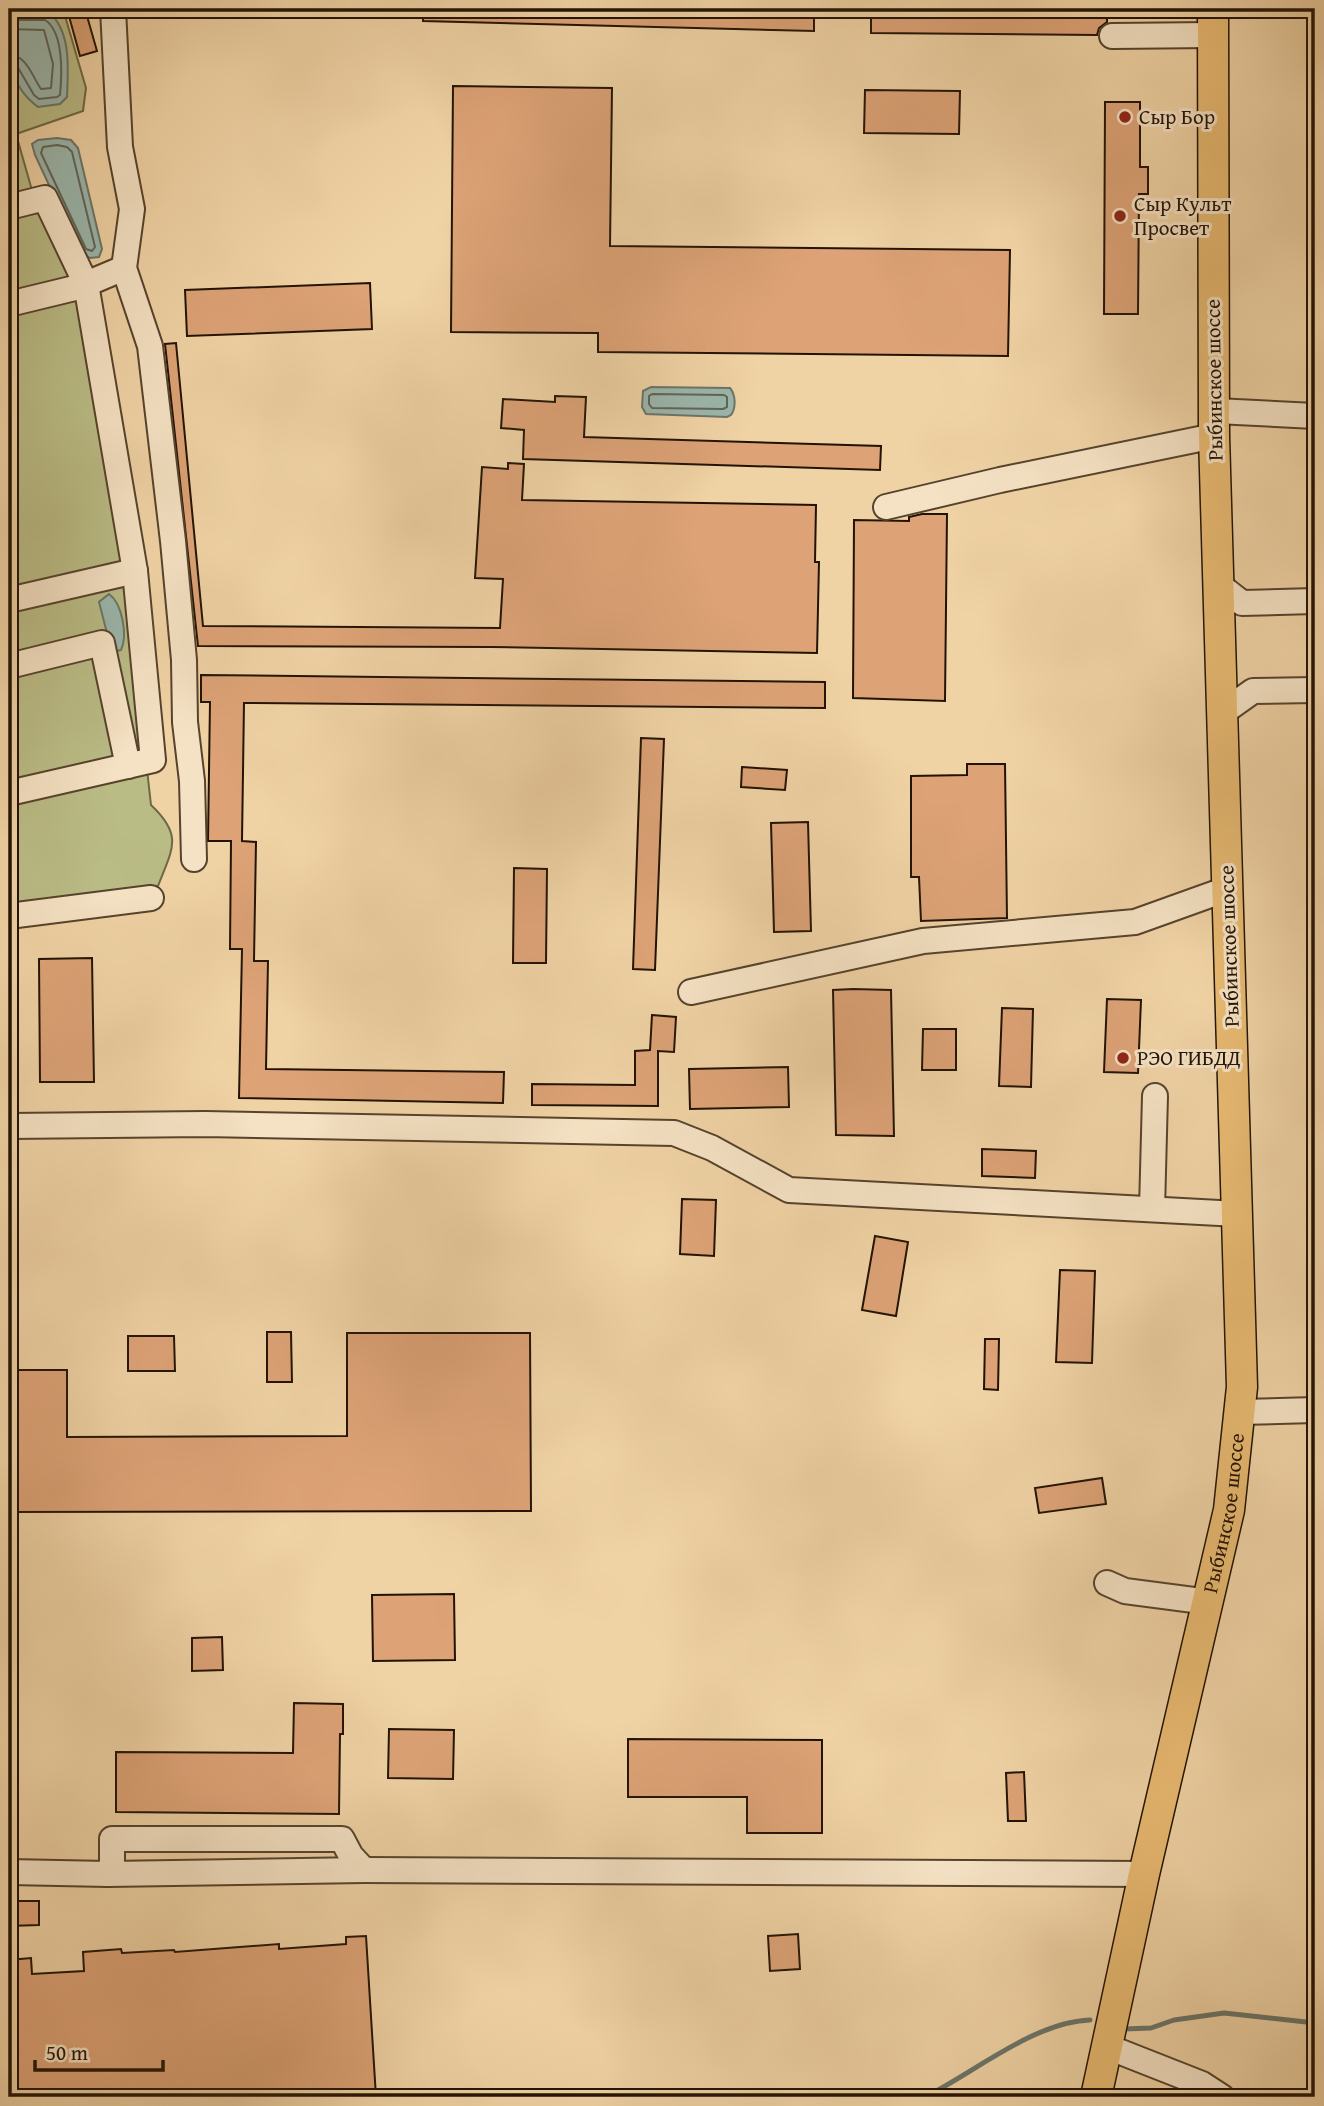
<svg xmlns="http://www.w3.org/2000/svg" width="1324" height="2106" font-family="'Gentium Book Plus',serif">
<style>
.green{fill:#babc86;stroke:#6e6846;stroke-width:2}
.water{fill:#9bb7ad;stroke:#6b756a;stroke-width:2}
.lines{fill:none;stroke-linecap:round;stroke-linejoin:round}
.shore{stroke:#5e6559;stroke-width:2}
.stream{stroke:#6b756a;stroke-width:5}
.building{fill:#dda377;stroke:#221305;stroke-width:2}
.minor-casing{stroke:#56432d;stroke-width:28}
.major-casing{stroke:#221305;stroke-width:33}
.minor{stroke:#f5e2c4;stroke-width:24}
.major{stroke:#e8ba72;stroke-width:30}
.poi-dot{fill:#8f2418;stroke:#f5e2c4;stroke-width:2.5}
.labels{text-anchor:middle;stroke-width:6;stroke-linejoin:round;paint-order:stroke}
.poi-label{font-size:21px;fill:#221305;stroke:#f5e2c4;text-anchor:start}
.street-label{font-size:21px;fill:#221305;stroke:#f5e2c4}
</style>
<rect width="100%" height="100%" fill="#f0d3a5"/>
<filter id="stains"><feTurbulence type="fractalNoise" baseFrequency=".00286" numOctaves="4"/><feColorMatrix values="0 0 0 0 .2 0 0 0 0 .09 0 0 0 0 .02 0 0 0 .5 -.17"/></filter>
<radialGradient id="worn" r=".72"><stop offset=".6" stop-color="#630" stop-opacity="0"/><stop offset="1" stop-color="#630" stop-opacity=".3"/></radialGradient>
<!-- green -->
<path class="green" d="M9,9H63L86,88L83,111L16,134L35,201L79,287L125,573L151,805C184,836 172,849 158,886L9,907Z"/>
<!-- water -->
<g class="water">
<path d="M49,12C72,33 68,70 67,97L60,104L38,107C5,83 9,50 9,14Z"/>
<polygon points="57,138 71,140 78,148 102,249 99,257 90,258 81,254 35,155 32,144 38,140"/>
<path d="M651,387L730,388C736,395 736,408 731,415L727,417L646,414L642,407L643,391Z"/>
<path d="M109,594C122,603 128,635 121,650L116,651L110,645L99,602Z"/>
</g>
<g class="lines">
<!-- shore -->
<g class="shore">
<path d="M9,20H45C64,32 62,75 60,95L57,97L39,99L34,95L17,66L9,63"/>
<path d="M9,29L44,30L53,64L51,88L41,89C32,76 27,56 9,54"/>
<polygon points="57,145 67,147 72,152 95,247 92,251 86,249 41,153 43,147"/>
<polygon points="652,394 724,395 727,397 727,407 723,409 652,408 649,404 649,396"/>
</g>
<!-- stream -->
<g class="stream">
<polyline points="1124,2029 1151,2028 1174,2020 1224,2013 1315,2023"/>
<path d="M925,2097C975,2072 1034,2022 1090,2020"/>
</g>
</g>
<!-- building -->
<g class="building">
<polygon points="67,9 85,9 97,51 80,56"/>
<polygon points="423,9 814,9 814,31 423,21"/>
<polygon points="871,9 1107,9 1107,22 1099,28 1097,35 871,33"/>
<polygon points="453,86 612,88 610,246 1010,250 1008,356 598,352 598,333 451,332"/>
<polygon points="865,90 960,91 959,134 864,133"/>
<polygon points="1105,102 1140,102 1140,167 1148,167 1148,194 1139,194 1138,314 1104,314"/>
<polygon points="370,283 372,329 187,336 185,290"/>
<polygon points="176,343 203,626 500,628 503,579 475,578 482,467 508,469 508,463 524,464 522,500 816,505 815,562 819,562 817,653 491,647 198,646 165,344"/>
<polygon points="555,396 586,397 584,437 881,446 880,470 523,459 524,430 501,428 503,399 555,402"/>
<polygon points="922,514 947,514 945,701 853,698 854,520 909,521 909,517"/>
<polygon points="201,675 825,682 825,708 244,703 242,841 256,842 254,961 268,961 266,1069 504,1072 503,1103 239,1098 242,949 230,949 231,841 208,841 210,702 201,702"/>
<polygon points="641,738 664,739 655,970 633,969"/>
<polygon points="967,764 1005,764 1007,918 921,921 919,877 911,877 911,776 967,775"/>
<polygon points="742,767 787,770 785,790 741,787"/>
<polygon points="808,822 811,931 774,932 771,823"/>
<polygon points="514,868 547,869 546,963 513,963"/>
<polygon points="92,958 94,1082 40,1082 39,959"/>
<polygon points="853,989 891,990 894,1136 836,1135 833,990"/>
<polygon points="1107,999 1141,1000 1138,1073 1104,1072"/>
<polygon points="1002,1008 1033,1009 1031,1087 999,1086"/>
<polygon points="652,1015 676,1017 674,1052 658,1051 658,1106 532,1105 532,1084 635,1085 635,1051 650,1050"/>
<polygon points="923,1029 956,1029 956,1070 922,1070"/>
<polygon points="788,1067 789,1107 690,1109 689,1069"/>
<polygon points="982,1149 1036,1151 1035,1178 982,1176"/>
<polygon points="682,1199 716,1200 714,1256 680,1254"/>
<polygon points="875,1236 908,1242 896,1316 862,1310"/>
<polygon points="1060,1270 1095,1271 1092,1363 1056,1362"/>
<polygon points="267,1332 291,1332 292,1382 267,1382"/>
<polygon points="347,1333 530,1333 531,1511 9,1512 9,1370 67,1370 67,1437 347,1436"/>
<polygon points="128,1336 174,1336 175,1371 128,1371"/>
<polygon points="985,1339 999,1339 998,1390 984,1389"/>
<polygon points="1102,1478 1106,1504 1039,1513 1035,1488"/>
<polygon points="454,1594 455,1660 373,1661 372,1595"/>
<polygon points="222,1637 223,1670 192,1671 192,1638"/>
<polygon points="294,1703 343,1704 343,1734 340,1734 339,1814 116,1812 116,1752 293,1753"/>
<polygon points="389,1729 454,1730 453,1779 388,1778"/>
<polygon points="628,1739 822,1740 822,1833 747,1833 747,1797 628,1797"/>
<polygon points="1024,1772 1026,1821 1008,1821 1006,1773"/>
<polygon points="9,1901 39,1901 39,1925 9,1926"/>
<polygon points="798,1934 800,1969 770,1971 768,1936"/>
<polygon points="366,1936 376,2097 9,2097 9,1960 31,1958 32,1974 84,1971 83,1952 121,1949 122,1953 174,1950 175,1952 279,1944 279,1949 346,1944 346,1937"/>
</g>
<g class="lines">
<!-- minor casing -->
<g class="minor-casing">
<g id="minor">
<polyline points="113,9 120,147 132,209 124,268 150,346 173,541 184,660 185,722 192,781 194,859"/>
<polyline points="1112,36 1212,35"/>
<polyline points="9,207 45,198 86,284 135,571 153,760 9,793"/>
<polyline points="9,304 79,287 124,268"/>
<polyline points="1216,411 1315,416"/>
<polyline points="886,507 1000,480 1214,436"/>
<polyline points="1219,585 1242,603 1315,601"/>
<polyline points="9,600 135,571"/>
<polyline points="9,666 102,643 128,766"/>
<polyline points="1222,713 1253,691 1315,690"/>
<polyline points="9,916 151,898"/>
<polyline points="691,992 923,941 1135,922 1227,889"/>
<polyline points="9,1126 205,1124 674,1133 712,1148 789,1190 1238,1214"/>
<polyline points="1152,1209 1155,1096"/>
<polyline points="1240,1412 1315,1410"/>
<polyline points="1107,1583 1125,1591 1209,1602"/>
<polyline points="9,1872 108,1874 364,1870 1144,1874"/>
<polyline points="108,1874 112,1863 112,1839 342,1839 351,1856 364,1870"/>
<polyline points="1108,2047 1202,2084 1222,2097"/>
</g>
</g>
<!-- major casing -->
<g class="major-casing">
<g id="major">
<path id="s1" d="M1096,2097L1144,1874L1229,1510L1242,1387L1214,436L1213,9"/>
</g>
</g>
<!-- minor -->
<use href="#minor" class="minor"/>
<!-- major -->
<use href="#major" class="major"/>
</g>
<!-- markers -->
<g class="poi-dot">
<circle cx="1125" cy="117" r="7"/>
<circle cx="1120" cy="216" r="7"/>
<circle cx="1123" cy="1058" r="7"/>
</g>
<g class="labels">
<!-- poi labels -->
<g class="poi-label">
<text x="1139" y="124">Сыр Бор</text>
<text x="1134" y="211">Сыр Культ<tspan x="1134" dy="24">Просвет</tspan></text>
<text x="1137" y="1065">РЭО ГИБДД</text>
</g>
<!-- street labels -->
<g class="street-label">
<text transform="translate(1214 380) rotate(-91)" y="7">Рыбинское шоссе</text>
<text transform="translate(1229 946) rotate(-92)" y="7">Рыбинское шоссе</text>
<text dy="7" stroke="none"><textPath href="#s1" startOffset="598">Рыбинское шоссе</textPath></text>
</g>
</g>
<!-- margin -->
<rect width="1324" height="2106" fill="none" stroke="#f0d3a5" stroke-width="35"/>
<rect x="10" y="10" width="1303" height="2085" fill="none" stroke="#221305" stroke-width="3.5"/>
<rect x="18" y="18" width="1289" height="2071" fill="none" stroke="#221305" stroke-width="2"/>
<!-- scale -->
<path d="M35 2060v10h128v-10" fill="none" stroke="#221305" stroke-width="3.5"/>
<text x="46" y="2060" font-size="21" fill="#221305" stroke="#f5e2c4" stroke-width="5" paint-order="stroke">50 m</text>
<rect width="100%" height="100%" filter="url(#stains)"/>
<rect width="100%" height="100%" fill="url(#worn)"/>
</svg>
